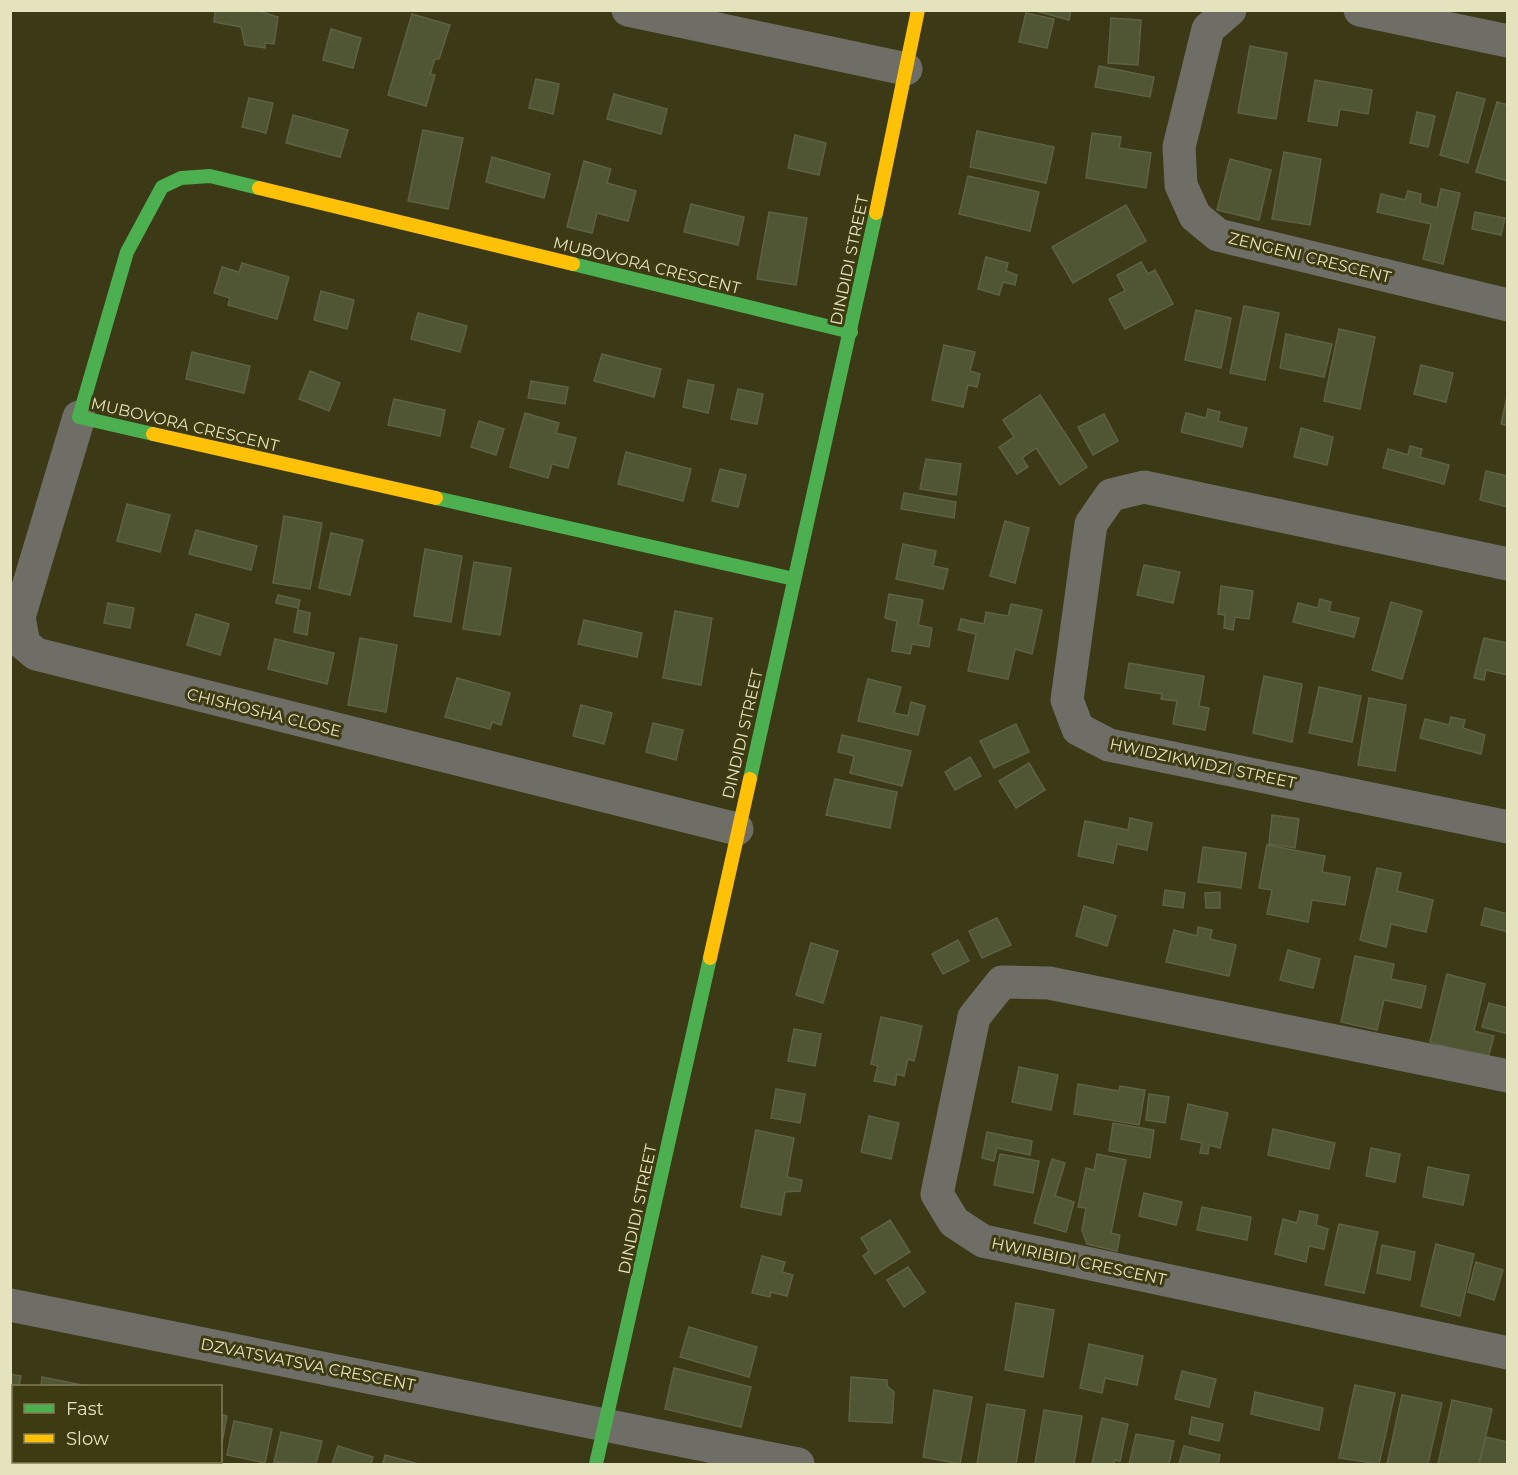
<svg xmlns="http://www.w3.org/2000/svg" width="1518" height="1475" font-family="Montserrat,sans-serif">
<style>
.building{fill:#505534;stroke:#5e6244;stroke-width:1.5}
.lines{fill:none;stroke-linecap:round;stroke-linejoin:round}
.street{stroke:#6e6e66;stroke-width:33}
.fast{stroke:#4caf50;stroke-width:14}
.slow{stroke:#ffc107;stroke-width:14}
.labels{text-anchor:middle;stroke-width:6;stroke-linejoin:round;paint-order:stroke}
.street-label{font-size:16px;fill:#e5e3be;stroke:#3e3b13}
</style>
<rect width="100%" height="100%" fill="#3b3916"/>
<!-- building -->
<g class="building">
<polygon points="215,10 256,10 278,17 274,44 265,43 265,48 245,45 241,27 214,22"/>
<polygon points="1032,10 1071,10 1069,20"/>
<polygon points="1026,13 1054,19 1047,48 1019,42"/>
<polygon points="412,14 450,25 439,59 435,59 430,74 435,75 426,106 388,95"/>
<polygon points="1111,18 1141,20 1138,65 1108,63"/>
<polygon points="331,29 361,38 353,68 323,60"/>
<polygon points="1250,46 1287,53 1276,119 1238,113"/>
<polygon points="1099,66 1154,77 1150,97 1095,87"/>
<polygon points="536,79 559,84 553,114 529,108"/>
<polygon points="1315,80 1372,90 1368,114 1340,109 1337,126 1308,121"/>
<polygon points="1457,92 1485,99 1468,163 1440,155"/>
<polygon points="614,94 667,109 661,134 607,119"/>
<polygon points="249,98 273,103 266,133 242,127"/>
<polygon points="1497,102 1508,105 1508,181 1476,172"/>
<polygon points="1417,112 1435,116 1428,147 1410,143"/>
<polygon points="293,115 348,130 340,157 286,143"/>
<polygon points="423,130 463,138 448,209 408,201"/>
<polygon points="977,131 1054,147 1046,183 970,167"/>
<polygon points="1092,133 1121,137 1119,148 1151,153 1146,188 1086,178"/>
<polygon points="795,135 826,143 819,175 788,168"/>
<polygon points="1284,152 1321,159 1310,225 1272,219"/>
<polygon points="492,157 550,174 544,198 486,182"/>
<polygon points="1230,159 1271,170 1259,220 1217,210"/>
<polygon points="584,161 611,169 607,183 636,191 628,221 597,213 592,233 567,227"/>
<polygon points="968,176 1039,192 1030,231 959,214"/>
<polygon points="1441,189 1460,193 1443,264 1423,259 1431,224 1377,212 1381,194 1405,200 1408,191 1421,194 1420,203 1437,208"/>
<polygon points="691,204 744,217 738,245 684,232"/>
<polygon points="1126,205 1146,241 1073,283 1052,247"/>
<polygon points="769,212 807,218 796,285 757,279"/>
<polygon points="1475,212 1505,218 1501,235 1472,229"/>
<polygon points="986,257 1008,263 1006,271 1017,275 1015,285 1003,282 999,295 978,289"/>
<polygon points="1141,262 1148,274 1155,270 1173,304 1125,329 1109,299 1125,291 1117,275"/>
<polygon points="242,263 289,277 277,319 228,305 230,298 214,293 222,267 239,272"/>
<polygon points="321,291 354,300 347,329 314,320"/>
<polygon points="1244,306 1279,313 1265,380 1230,373"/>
<polygon points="1196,310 1231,318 1221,368 1185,360"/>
<polygon points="418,313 467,326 460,352 411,339"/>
<polygon points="1339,329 1375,337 1360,409 1324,401"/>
<polygon points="1286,334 1332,344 1324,377 1280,368"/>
<polygon points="944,345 975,352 970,371 980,374 977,387 968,385 963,407 932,400"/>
<polygon points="192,352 250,366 244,393 186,379"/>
<polygon points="602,354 661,369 654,397 594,381"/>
<polygon points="1421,365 1453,373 1446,402 1414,394"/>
<polygon points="310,371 340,383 329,411 299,399"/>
<polygon points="688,380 714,385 708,413 683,407"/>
<polygon points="531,381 568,387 565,404 528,398"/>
<polygon points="738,389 763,394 757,424 731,419"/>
<polygon points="1040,395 1087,467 1060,485 1036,448 1022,458 1028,467 1017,474 999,447 1014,437 1003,420"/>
<polygon points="1507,396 1508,396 1508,426 1501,424"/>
<polygon points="394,399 445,410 440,436 388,425"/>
<polygon points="1208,409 1220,412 1218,421 1247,428 1242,447 1181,432 1186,413 1206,418"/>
<polygon points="525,413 559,423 556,433 576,438 568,468 552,464 548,478 510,467"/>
<polygon points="1104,414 1118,441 1093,455 1078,427"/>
<polygon points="479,421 504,429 496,455 471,447"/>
<polygon points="1301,428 1333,437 1327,465 1294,457"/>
<polygon points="1410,446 1422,449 1420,457 1449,465 1444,484 1383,468 1388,449 1408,455"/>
<polygon points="626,452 691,469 683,501 618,484"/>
<polygon points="926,459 961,464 956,495 920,489"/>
<polygon points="720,469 746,475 738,507 712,501"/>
<polygon points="1486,471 1508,476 1508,507 1480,500"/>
<polygon points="904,493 956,502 954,518 901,509"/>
<polygon points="127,504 170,515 160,552 117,541"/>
<polygon points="284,516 322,523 310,589 273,583"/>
<polygon points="1005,521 1029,528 1015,583 990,576"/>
<polygon points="196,530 257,546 251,570 189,554"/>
<polygon points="331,533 363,540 350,595 319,588"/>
<polygon points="903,544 936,551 933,566 948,569 943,589 896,579"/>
<polygon points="425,549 462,556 451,622 414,616"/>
<polygon points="474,562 511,568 500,635 463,629"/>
<polygon points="1144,565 1180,572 1173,603 1137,595"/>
<polygon points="1221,586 1253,591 1249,619 1235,617 1233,630 1224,628 1225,615 1218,614"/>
<polygon points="889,594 923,600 918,625 932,628 929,647 912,644 910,654 892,651 897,621 885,618"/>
<polygon points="278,595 300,600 298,608 276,603"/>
<polygon points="1320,599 1331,602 1329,611 1359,618 1354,637 1293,622 1298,603 1318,608"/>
<polygon points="1391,602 1422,611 1402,679 1372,670"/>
<polygon points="108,603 134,608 130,628 104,623"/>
<polygon points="1011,604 1042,610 1032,654 1015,649 1008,679 968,671 976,634 958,630 961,619 984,624 986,612 1008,616"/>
<polygon points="298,610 310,613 307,635 294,632"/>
<polygon points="675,611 712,618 701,685 663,678"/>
<polygon points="196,614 229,624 220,655 187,645"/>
<polygon points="584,620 642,633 637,657 578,644"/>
<polygon points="360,638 397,645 386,712 348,705"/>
<polygon points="1484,638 1508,643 1508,675 1486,670 1484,680 1474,678"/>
<polygon points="275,639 334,653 327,684 268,669"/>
<polygon points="1129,663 1204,676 1199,706 1209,708 1205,730 1173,724 1177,701 1161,699 1162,694 1125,688"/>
<polygon points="1264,676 1302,684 1292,742 1253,733"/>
<polygon points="457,678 510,693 501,725 492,722 490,729 445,717"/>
<polygon points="868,679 901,687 894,713 908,716 911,702 925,706 918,735 858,721"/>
<polygon points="1319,687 1361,696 1352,742 1309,733"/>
<polygon points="1369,698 1406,705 1395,771 1358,765"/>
<polygon points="581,705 612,713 604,744 573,736"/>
<polygon points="1451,717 1465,720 1463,728 1485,735 1481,754 1420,738 1425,719 1449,725"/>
<polygon points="653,723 683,730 676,760 646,752"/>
<polygon points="1016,724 1029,752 994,768 980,741"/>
<polygon points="842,735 911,751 902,786 850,773 854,756 838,752"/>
<polygon points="970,757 981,776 955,790 945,772"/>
<polygon points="1029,763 1045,790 1016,808 999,781"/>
<polygon points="835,779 897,792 890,828 826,815"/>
<polygon points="1272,815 1299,819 1295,848 1269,844"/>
<polygon points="1130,818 1152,823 1147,850 1117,844 1113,863 1078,856 1085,821 1128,830"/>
<polygon points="1267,845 1325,856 1322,872 1350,877 1345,905 1312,900 1308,922 1267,914 1272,890 1259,888"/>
<polygon points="1203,847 1246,853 1241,888 1198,882"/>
<polygon points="1377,868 1401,873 1397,891 1433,900 1426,932 1391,924 1386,947 1360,940"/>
<polygon points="1165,890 1185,893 1183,908 1163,905"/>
<polygon points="1220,892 1220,908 1206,908 1205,893"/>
<polygon points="1084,906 1116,916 1107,946 1076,936"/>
<polygon points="1485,908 1508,914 1508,932 1481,925"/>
<polygon points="997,918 1011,945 982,958 969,931"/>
<polygon points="1198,927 1212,930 1210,939 1236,945 1229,976 1166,962 1174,930 1197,936"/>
<polygon points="958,940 969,961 943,974 932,954"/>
<polygon points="811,943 838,951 823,1003 796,995"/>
<polygon points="1288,950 1320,959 1313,988 1280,980"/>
<polygon points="1355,956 1394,964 1391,979 1426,986 1421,1008 1384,1000 1377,1030 1341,1022"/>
<polygon points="1447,974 1485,984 1474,1031 1494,1036 1488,1058 1430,1042"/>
<polygon points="1489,1003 1508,1008 1508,1034 1482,1027"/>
<polygon points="881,1017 922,1026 914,1061 908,1059 904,1076 897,1074 895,1085 874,1081 878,1066 871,1064"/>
<polygon points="794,1029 821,1034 815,1066 788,1061"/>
<polygon points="1019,1067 1058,1075 1051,1110 1012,1102"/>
<polygon points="1078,1084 1119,1091 1120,1086 1145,1090 1139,1125 1074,1114"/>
<polygon points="776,1089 805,1094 800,1123 771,1118"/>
<polygon points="1149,1094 1169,1097 1165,1123 1146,1120"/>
<polygon points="1188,1104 1228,1113 1220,1148 1209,1145 1208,1154 1200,1153 1202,1143 1181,1139"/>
<polygon points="869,1116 899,1123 891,1159 861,1152"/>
<polygon points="1113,1123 1154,1130 1150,1158 1109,1151"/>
<polygon points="1273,1129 1335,1143 1329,1169 1268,1155"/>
<polygon points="756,1130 794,1138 787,1177 802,1180 800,1191 785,1192 781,1215 741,1207"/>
<polygon points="987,1132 1032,1141 1030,1155 997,1148 994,1161 982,1158"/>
<polygon points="1371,1148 1400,1154 1395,1182 1366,1176"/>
<polygon points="1000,1154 1039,1161 1033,1193 994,1185"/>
<polygon points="1097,1154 1126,1160 1111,1233 1120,1235 1117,1251 1087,1244 1082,1230 1086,1208 1078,1207 1086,1168 1094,1170"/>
<polygon points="1052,1159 1065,1163 1055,1196 1074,1202 1066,1232 1034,1223"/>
<polygon points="1428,1167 1469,1175 1463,1205 1423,1197"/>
<polygon points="1144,1193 1182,1202 1176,1225 1139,1216"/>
<polygon points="1202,1207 1251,1217 1247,1240 1197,1230"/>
<polygon points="1300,1211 1318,1215 1316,1225 1328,1229 1324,1249 1309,1246 1306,1262 1275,1254 1283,1219 1297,1223"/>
<polygon points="890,1220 910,1252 875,1274 863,1256 869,1251 861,1238"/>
<polygon points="1339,1224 1378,1232 1364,1293 1325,1285"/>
<polygon points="1436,1244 1474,1254 1460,1316 1421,1306"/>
<polygon points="1382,1245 1415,1252 1410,1280 1377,1273"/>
<polygon points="762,1256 785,1262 782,1272 793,1275 787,1296 771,1292 770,1297 752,1293"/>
<polygon points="1476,1262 1503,1270 1494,1300 1468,1292"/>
<polygon points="908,1267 925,1292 904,1307 887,1280"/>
<polygon points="1016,1303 1054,1310 1043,1377 1005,1370"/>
<polygon points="689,1327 757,1347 749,1377 680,1357"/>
<polygon points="1089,1344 1143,1356 1137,1385 1105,1378 1102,1393 1080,1388"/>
<polygon points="674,1368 751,1387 741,1427 665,1409"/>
<polygon points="1182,1371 1216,1379 1209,1407 1175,1399"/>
<polygon points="10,1374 21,1376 19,1386 14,1386 14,1404 10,1403"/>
<polygon points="42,1377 82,1385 81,1386 41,1386"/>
<polygon points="851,1377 887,1380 887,1386 894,1392 892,1423 849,1421"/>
<polygon points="1355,1385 1395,1393 1379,1464 1339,1458"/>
<polygon points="934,1390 972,1397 960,1464 923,1457"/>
<polygon points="1255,1392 1323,1408 1319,1430 1251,1414"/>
<polygon points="1402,1395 1442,1403 1428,1464 1387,1464"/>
<polygon points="1452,1400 1492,1409 1479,1464 1438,1464"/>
<polygon points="987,1404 1025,1410 1016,1464 977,1464"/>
<polygon points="1044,1410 1082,1416 1074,1464 1035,1464"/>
<polygon points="220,1414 227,1416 221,1448 220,1447"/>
<polygon points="1192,1417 1223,1424 1219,1441 1189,1434"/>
<polygon points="1102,1418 1128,1424 1120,1461 1115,1460 1114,1464 1092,1464"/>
<polygon points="234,1421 272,1429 265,1463 227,1455"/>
<polygon points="281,1432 322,1441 316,1464 274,1462"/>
<polygon points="1136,1434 1174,1441 1169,1464 1129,1464"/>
<polygon points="1486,1437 1508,1442 1508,1464 1479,1464"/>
<polygon points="338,1446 373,1457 371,1464 332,1464"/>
<polygon points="1184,1446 1220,1455 1218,1464 1179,1464"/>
<polygon points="385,1455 419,1464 383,1464"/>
<polygon points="20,1462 57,1462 56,1464 19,1464"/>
</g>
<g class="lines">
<!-- street -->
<g class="street">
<polyline points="628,10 906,69"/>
<polyline points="1230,10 1208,29 1179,147 1181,185 1195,216 1218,235 1508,305"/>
<polyline points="1360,10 1508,41"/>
<polyline points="79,417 19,617 24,644 36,654 737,829"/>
<polyline points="1508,564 1144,487 1111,495 1091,524 1067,700 1078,729 1109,745 1508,827"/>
<polyline points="1508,1076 1049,983 1002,982 974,1017 937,1194 954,1222 983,1241 1508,1353"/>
<polyline points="10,1305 798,1464"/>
</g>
<!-- fast -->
<g class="fast">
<polyline points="573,264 851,332"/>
<polyline points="153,434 79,417 127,252 162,187 181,178 210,176 259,188"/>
<polyline points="436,498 794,579"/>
<polyline points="750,779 876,213"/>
<polyline points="596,1464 710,958"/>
</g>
<!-- slow -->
<g class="slow">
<polyline points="259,188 573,264"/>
<polyline points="876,213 918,10"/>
<polyline points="153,434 436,498"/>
<polyline points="710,958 750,779"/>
</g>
</g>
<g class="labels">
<!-- street labels -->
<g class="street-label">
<text transform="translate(1310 257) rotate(14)" y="6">ZENGENI CRESCENT</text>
<text transform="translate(849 260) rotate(-78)" y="6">DINDIDI STREET</text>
<text transform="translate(647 265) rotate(14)" y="6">MUBOVORA CRESCENT</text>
<text transform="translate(185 424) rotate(13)" y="6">MUBOVORA CRESCENT</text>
<text transform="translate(264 712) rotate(14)" y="6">CHISHOSHA CLOSE</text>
<text transform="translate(742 734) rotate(-77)" y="6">DINDIDI STREET</text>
<text transform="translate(1203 763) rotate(12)" y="6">HWIDZIKWIDZI STREET</text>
<text transform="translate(637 1209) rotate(-78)" y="6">DINDIDI STREET</text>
<text transform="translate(1079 1261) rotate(12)" y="6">HWIRIBIDI CRESCENT</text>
<text transform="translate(308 1364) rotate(11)" y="6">DZVATSVATSVA CRESCENT</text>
</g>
</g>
<!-- border -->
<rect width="1518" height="1475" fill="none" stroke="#e5e3be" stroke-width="24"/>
<!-- legend -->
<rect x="12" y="1385" width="210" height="78" fill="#3e3b13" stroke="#817e57" stroke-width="1.5"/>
<rect x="24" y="1404" width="30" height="9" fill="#4caf50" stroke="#817e57" stroke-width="1.5"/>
<text x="66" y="1415" font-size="18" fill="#e5e3be">Fast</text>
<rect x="24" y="1434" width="30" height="9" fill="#ffc107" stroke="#817e57" stroke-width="1.5"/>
<text x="66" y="1445" font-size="18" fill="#e5e3be">Slow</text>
</svg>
